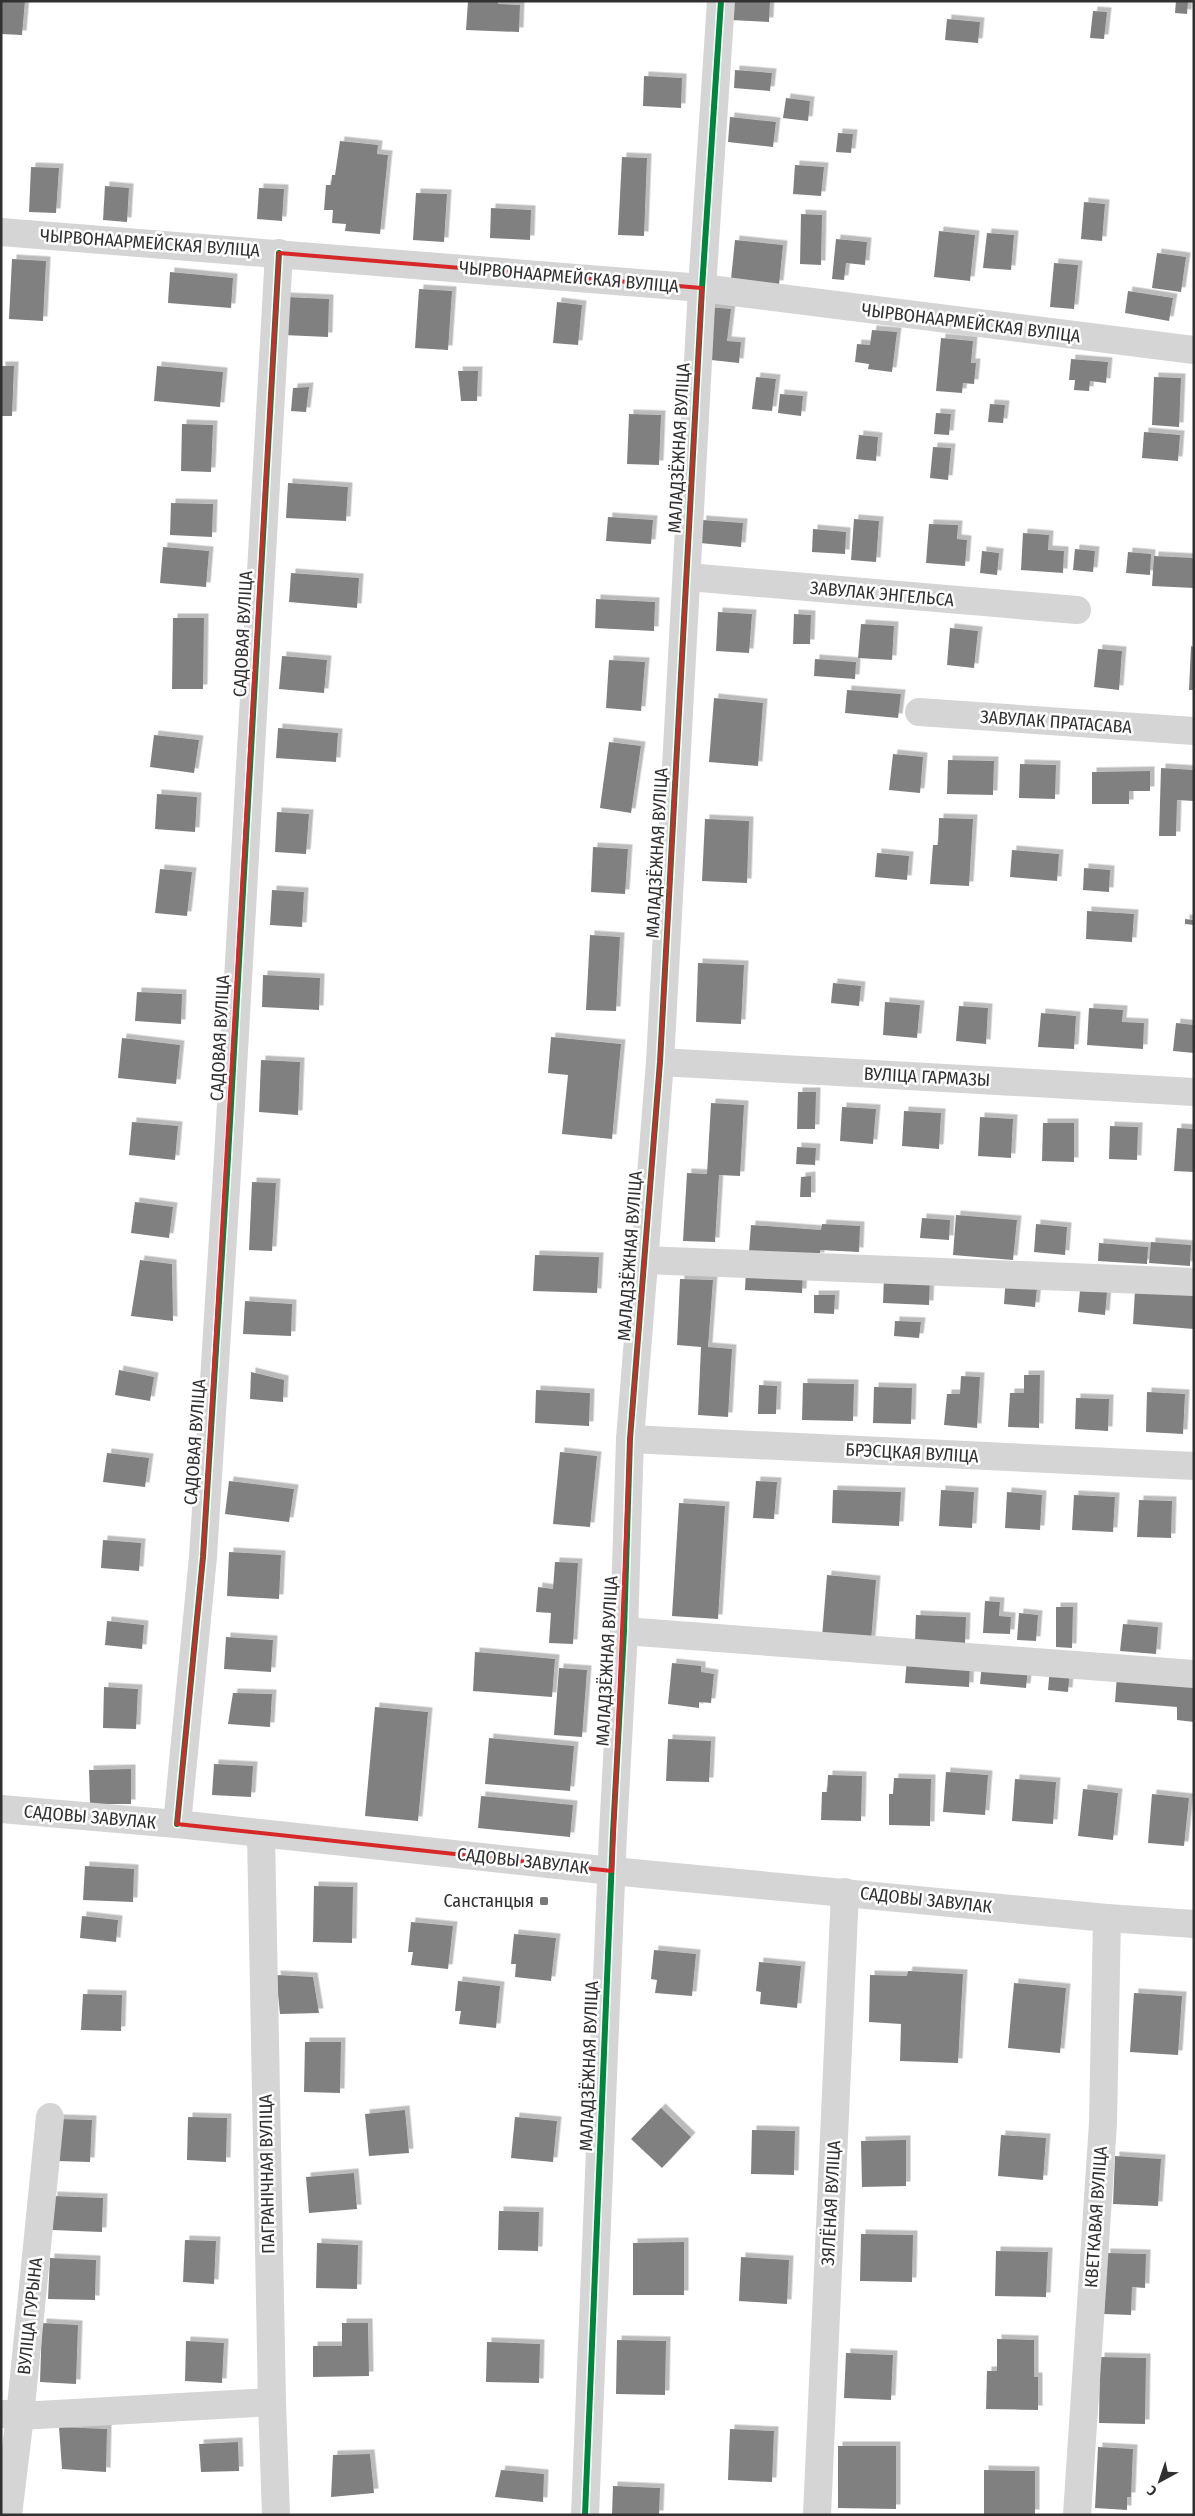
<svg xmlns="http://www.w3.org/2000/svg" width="1195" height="2516" font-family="'Fira Sans Condensed',sans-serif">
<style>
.building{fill:#808080;filter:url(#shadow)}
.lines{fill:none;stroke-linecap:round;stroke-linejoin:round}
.minor{stroke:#d5d5d5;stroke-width:28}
.cycleway-casing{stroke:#fff;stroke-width:9}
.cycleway{stroke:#00873e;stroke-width:6}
.marked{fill:none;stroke:#d62828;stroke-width:4;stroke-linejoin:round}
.poi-dot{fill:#797979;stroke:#fff;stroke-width:2}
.labels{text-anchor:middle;stroke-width:5;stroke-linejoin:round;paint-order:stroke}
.street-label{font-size:18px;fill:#313131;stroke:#fff}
.poi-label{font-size:18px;fill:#313131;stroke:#fff;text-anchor:end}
</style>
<defs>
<filter id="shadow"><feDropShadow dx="4.5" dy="-4.5" stdDeviation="0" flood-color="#0004"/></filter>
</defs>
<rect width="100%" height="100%" fill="#fff"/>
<!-- building -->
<g class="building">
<polygon points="1,1 25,1 22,35 1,34"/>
<polygon points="468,1 498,1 498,4 520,5 519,32 466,30"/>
<polygon points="732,1 770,1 769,22 731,20"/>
<polygon points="1176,1 1188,1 1187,14 1175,13"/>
<polygon points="1093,11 1107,12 1104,39 1090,38"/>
<polygon points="947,19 980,22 978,43 945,40"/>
<polygon points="735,70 772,73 770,91 734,88"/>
<polygon points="644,76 682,78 681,108 643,106"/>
<polygon points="786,98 810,101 808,121 783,118"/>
<polygon points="730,117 776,122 773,147 728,142"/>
<polygon points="838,133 853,134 851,153 836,152"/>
<polygon points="340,141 378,145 377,154 388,155 380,234 345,231 346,224 332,223 333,210 324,210 326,185 331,185 332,175 335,175"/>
<polygon points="622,157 647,158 644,236 618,235"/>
<polygon points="795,165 824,167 821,196 793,194"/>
<polygon points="31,167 59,168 56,213 29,212"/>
<polygon points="105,186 129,188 127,222 103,220"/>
<polygon points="259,188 284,189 282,221 257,219"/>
<polygon points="416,193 447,194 444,242 413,240"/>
<polygon points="1084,202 1105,204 1102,241 1081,239"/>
<polygon points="491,208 531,210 530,240 490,238"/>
<polygon points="801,214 822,215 821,265 800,264"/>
<polygon points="939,231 975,235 970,281 934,277"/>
<polygon points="987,233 1014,235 1011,270 983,268"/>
<polygon points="836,239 867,242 865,265 846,263 844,280 832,279"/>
<polygon points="735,240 783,245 779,285 731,279"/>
<polygon points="1157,253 1186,257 1181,292 1152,288"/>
<polygon points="12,259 46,261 43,321 9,319"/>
<polygon points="1054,263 1078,265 1074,309 1050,307"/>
<polygon points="170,272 233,278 231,308 168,303"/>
<polygon points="419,289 452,291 448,350 415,348"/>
<polygon points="1128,291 1173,298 1169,321 1125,313"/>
<polygon points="285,297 329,299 328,337 283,335"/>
<polygon points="557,302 582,305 578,345 553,343"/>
<polygon points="708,307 731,309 727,341 741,342 739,363 702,359"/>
<polygon points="872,330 897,332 892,372 868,369 869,364 855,362 857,344 870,345"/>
<polygon points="941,338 973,341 971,363 976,363 974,384 963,383 962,393 936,391"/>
<polygon points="1071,359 1108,362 1106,383 1090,381 1089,391 1074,390 1075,380 1069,380"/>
<polygon points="1,366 14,366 12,416 1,416"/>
<polygon points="157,366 223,372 220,407 154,401"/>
<polygon points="458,371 478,371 477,401 461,401"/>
<polygon points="756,377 776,379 772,411 752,409"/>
<polygon points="1154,377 1181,378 1179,427 1152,425"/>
<polygon points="309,387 306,412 291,411 293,388"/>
<polygon points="780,394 803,396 801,416 778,413"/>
<polygon points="990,404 1005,405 1003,423 988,422"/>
<polygon points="936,413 951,414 949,435 934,434"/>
<polygon points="629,414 661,415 659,465 627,464"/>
<polygon points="182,424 213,425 211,472 181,471"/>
<polygon points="1144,432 1180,435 1178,461 1142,458"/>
<polygon points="859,435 878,437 876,461 856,459"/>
<polygon points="933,447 951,448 948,480 930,478"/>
<polygon points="288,483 348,487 346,521 286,518"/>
<polygon points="171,503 213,504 212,537 170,535"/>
<polygon points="608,517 653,520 651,544 606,541"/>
<polygon points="854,519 879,521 876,562 851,560"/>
<polygon points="702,520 743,523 741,547 700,543"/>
<polygon points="929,524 958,525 957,539 967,540 965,566 926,563"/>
<polygon points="813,529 846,532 845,554 812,552"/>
<polygon points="1023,533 1049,535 1048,550 1064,551 1063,573 1021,570"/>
<polygon points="163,547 209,551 206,587 160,583"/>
<polygon points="1075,549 1095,551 1093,572 1073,570"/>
<polygon points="982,551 999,553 997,575 980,573"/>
<polygon points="1128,552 1151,554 1150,575 1126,573"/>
<polygon points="1154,556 1194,558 1194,588 1152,586"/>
<polygon points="291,573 359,578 357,608 289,602"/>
<polygon points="596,599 655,602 654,631 595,628"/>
<polygon points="718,612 752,614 749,653 716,651"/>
<polygon points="794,614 811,615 810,644 793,644"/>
<polygon points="173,618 204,618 203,689 172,689"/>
<polygon points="861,624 894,626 892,660 858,658"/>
<polygon points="950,628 978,631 974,668 947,665"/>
<polygon points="1191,646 1194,647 1194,690 1189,690"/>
<polygon points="1098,649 1122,651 1119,690 1094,687"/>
<polygon points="282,656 327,660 324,693 279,689"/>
<polygon points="815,659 856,662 855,679 814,676"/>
<polygon points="609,660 645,662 641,711 606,708"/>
<polygon points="847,690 901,694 898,718 845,713"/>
<polygon points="714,698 763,703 758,766 709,762"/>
<polygon points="278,728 338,733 336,762 276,758"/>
<polygon points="154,735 199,740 194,773 150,767"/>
<polygon points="609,742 641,746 631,813 600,808"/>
<polygon points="893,754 923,757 920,793 889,790"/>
<polygon points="948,760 994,761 993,795 947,794"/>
<polygon points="1020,764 1056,765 1055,799 1019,798"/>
<polygon points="1161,768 1194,770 1194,801 1177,800 1176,836 1159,836"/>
<polygon points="1150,771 1150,791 1129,791 1129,804 1092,804 1092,772"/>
<polygon points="157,794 197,797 195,832 155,829"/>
<polygon points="277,812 309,814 306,854 275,852"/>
<polygon points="939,818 973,819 969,886 930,884 933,845 938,845"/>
<polygon points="705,819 749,821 747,883 702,881"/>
<polygon points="593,847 628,849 625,894 591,892"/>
<polygon points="1012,850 1059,854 1057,881 1010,877"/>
<polygon points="877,853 909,856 907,880 875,877"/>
<polygon points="1084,868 1110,870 1109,892 1083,890"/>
<polygon points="160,869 192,872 187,916 155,913"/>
<polygon points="272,890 304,892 302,927 270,925"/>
<polygon points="1087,911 1134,914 1132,942 1086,939"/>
<polygon points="1185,919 1194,920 1194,925 1185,924"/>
<polygon points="590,935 620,937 616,1011 586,1010"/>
<polygon points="698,963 744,965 741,1024 696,1022"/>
<polygon points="263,975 320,978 319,1010 262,1007"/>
<polygon points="833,983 861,986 859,1006 831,1003"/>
<polygon points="137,992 182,994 181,1024 135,1021"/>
<polygon points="885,1002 920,1005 917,1038 883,1035"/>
<polygon points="959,1006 988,1008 986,1044 956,1041"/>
<polygon points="1089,1008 1123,1010 1122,1022 1144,1023 1143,1049 1087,1045"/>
<polygon points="1041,1013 1076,1016 1074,1049 1038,1047"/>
<polygon points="1176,1023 1194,1025 1194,1053 1173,1051"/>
<polygon points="551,1037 621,1044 612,1139 562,1134 568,1075 548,1073"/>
<polygon points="122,1038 180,1045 176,1084 118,1078"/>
<polygon points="261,1060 300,1062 298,1115 259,1112"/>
<polygon points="798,1092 816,1092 815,1129 797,1129"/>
<polygon points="711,1103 744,1105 740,1176 719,1175 715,1242 683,1241 687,1173 707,1174"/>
<polygon points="842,1107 876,1109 873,1144 840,1141"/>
<polygon points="904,1111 941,1113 939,1149 902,1146"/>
<polygon points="980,1117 1013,1119 1011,1158 978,1156"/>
<polygon points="132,1122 178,1126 175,1160 129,1155"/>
<polygon points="1043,1123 1074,1123 1074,1162 1042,1161"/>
<polygon points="1110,1126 1138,1127 1137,1160 1109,1159"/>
<polygon points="1177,1128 1194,1129 1194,1172 1174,1171"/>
<polygon points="797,1147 816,1148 815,1165 796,1164"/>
<polygon points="811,1176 811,1197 800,1197 801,1177"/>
<polygon points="252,1182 276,1183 272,1251 249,1250"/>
<polygon points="135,1202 173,1207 169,1238 131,1233"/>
<polygon points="956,1215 1017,1220 1013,1260 953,1255"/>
<polygon points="922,1218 950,1220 949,1240 920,1238"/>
<polygon points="822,1224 860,1226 859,1252 820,1250 820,1257 749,1252 751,1225 821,1230"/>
<polygon points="1036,1224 1067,1227 1065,1255 1034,1252"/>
<polygon points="1151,1242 1191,1245 1190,1266 1149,1263"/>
<polygon points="1099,1243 1148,1247 1147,1264 1098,1261"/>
<polygon points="535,1255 599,1257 597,1293 533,1291"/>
<polygon points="140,1260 172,1264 173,1321 131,1316"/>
<polygon points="746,1268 803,1271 802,1293 745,1290"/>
<polygon points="1006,1275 1038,1278 1035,1307 1004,1304"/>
<polygon points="884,1276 930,1278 929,1305 883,1303"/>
<polygon points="680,1279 713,1280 708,1347 732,1349 728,1417 698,1415 701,1347 677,1345"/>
<polygon points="1080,1290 1107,1292 1105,1315 1078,1312"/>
<polygon points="1135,1290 1194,1294 1194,1329 1133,1324"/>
<polygon points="814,1295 835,1295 834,1314 814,1313"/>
<polygon points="245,1301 292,1304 291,1336 243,1334"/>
<polygon points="895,1321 921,1322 919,1338 894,1336"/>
<polygon points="119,1370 154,1377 150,1401 115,1395"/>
<polygon points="251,1372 284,1380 283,1402 250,1399"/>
<polygon points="1024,1375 1040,1375 1039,1428 1008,1427 1010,1393 1024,1393"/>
<polygon points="961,1376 980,1377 977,1428 944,1425 947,1394 960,1394"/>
<polygon points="803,1383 854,1384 853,1421 802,1420"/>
<polygon points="759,1385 777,1386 776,1414 758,1414"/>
<polygon points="874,1387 912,1388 911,1424 873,1423"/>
<polygon points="536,1390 590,1393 589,1426 535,1423"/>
<polygon points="1147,1392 1185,1394 1183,1434 1146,1432"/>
<polygon points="1076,1398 1109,1399 1108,1431 1075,1429"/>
<polygon points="560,1452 597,1456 590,1527 553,1524"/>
<polygon points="107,1453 149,1458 145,1487 103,1482"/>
<polygon points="229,1481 294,1489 289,1522 225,1514"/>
<polygon points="756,1481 777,1482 774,1519 753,1518"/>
<polygon points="833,1490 901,1492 899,1526 832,1523"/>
<polygon points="941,1490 974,1492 972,1528 939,1526"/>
<polygon points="1007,1492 1042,1495 1040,1530 1005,1528"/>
<polygon points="1074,1495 1115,1497 1113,1532 1072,1530"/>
<polygon points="1139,1500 1172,1501 1171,1538 1137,1537"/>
<polygon points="679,1503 725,1506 718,1619 672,1616"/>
<polygon points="103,1540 141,1543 139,1571 101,1568"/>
<polygon points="229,1552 281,1555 279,1599 227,1596"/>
<polygon points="555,1562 578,1563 573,1644 549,1643 551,1613 536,1612 538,1587 553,1589"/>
<polygon points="827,1575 876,1580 871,1641 822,1637"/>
<polygon points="985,1601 1000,1602 999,1616 1011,1617 1010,1634 983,1633"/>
<polygon points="1056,1607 1073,1607 1072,1648 1056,1647"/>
<polygon points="1019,1613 1038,1615 1036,1641 1017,1640"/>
<polygon points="916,1615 966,1617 965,1644 915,1642"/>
<polygon points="107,1621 144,1625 142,1649 105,1645"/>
<polygon points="1123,1624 1158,1627 1156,1654 1120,1651"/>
<polygon points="226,1637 273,1640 271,1672 224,1669"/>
<polygon points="475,1652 555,1659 552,1697 473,1691"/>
<polygon points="907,1658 970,1663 969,1687 905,1683"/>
<polygon points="672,1663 701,1666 701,1672 714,1674 711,1703 699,1702 699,1708 668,1704"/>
<polygon points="982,1664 1028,1668 1026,1688 980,1684"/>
<polygon points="1050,1667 1070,1669 1068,1692 1048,1690"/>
<polygon points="559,1668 587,1670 582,1737 554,1735"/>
<polygon points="1117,1675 1194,1681 1194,1722 1177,1720 1177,1707 1115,1702"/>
<polygon points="104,1687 138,1689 136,1729 103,1728"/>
<polygon points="233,1693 272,1694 270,1727 228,1724"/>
<polygon points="375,1707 428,1712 418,1821 365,1816"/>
<polygon points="489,1738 574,1746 570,1791 485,1784"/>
<polygon points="668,1739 711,1741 709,1782 666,1781"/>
<polygon points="214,1764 253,1766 251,1797 212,1795"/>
<polygon points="131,1769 131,1804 90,1804 89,1770"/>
<polygon points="946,1772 988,1775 985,1815 943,1812"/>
<polygon points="828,1775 862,1776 861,1821 821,1820 822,1792 827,1792"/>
<polygon points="894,1778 931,1779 930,1826 889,1825 889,1794 893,1794"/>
<polygon points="1015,1779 1056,1782 1053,1824 1012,1821"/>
<polygon points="1083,1789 1118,1793 1113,1840 1078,1836"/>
<polygon points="1152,1794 1189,1798 1184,1846 1148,1843"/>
<polygon points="481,1796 573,1805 570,1837 478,1828"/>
<polygon points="85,1866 134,1869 133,1902 83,1900"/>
<polygon points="314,1886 353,1887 352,1943 313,1942"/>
<polygon points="82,1916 118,1920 116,1942 80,1938"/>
<polygon points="411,1922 453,1926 448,1969 411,1965 413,1952 408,1952"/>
<polygon points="514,1934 556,1938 551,1981 515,1977 516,1964 511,1964"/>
<polygon points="654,1950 696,1954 692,1996 655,1993 657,1980 651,1979"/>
<polygon points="759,1962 801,1966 797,2008 760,2004 761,1992 756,1991"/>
<polygon points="908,1971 963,1974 958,2063 900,2061 901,2024 869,2022 870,1975 907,1976"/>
<polygon points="276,1975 313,1977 319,2013 280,2014"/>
<polygon points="458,1981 500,1986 496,2028 459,2024 461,2011 455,2011"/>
<polygon points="1014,1983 1066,1988 1060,2053 1008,2048"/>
<polygon points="1134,1993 1182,1996 1178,2055 1130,2052"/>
<polygon points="83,1994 122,1995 121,2031 81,2030"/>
<polygon points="305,2042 341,2042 340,2093 304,2092"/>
<polygon points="661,2108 691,2137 662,2168 631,2139"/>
<polygon points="405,2110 409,2153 369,2156 365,2114"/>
<polygon points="188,2117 227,2118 226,2162 187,2160"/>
<polygon points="515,2117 557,2121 553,2162 511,2158"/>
<polygon points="59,2119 92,2120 90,2162 57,2161"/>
<polygon points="752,2130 795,2131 794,2175 751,2174"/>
<polygon points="1001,2135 1046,2138 1043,2180 998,2176"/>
<polygon points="906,2140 906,2186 862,2187 861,2141"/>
<polygon points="1115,2156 1161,2159 1158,2206 1113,2204"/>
<polygon points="354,2173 357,2209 309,2213 306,2177"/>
<polygon points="53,2196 103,2198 102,2232 52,2230"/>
<polygon points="499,2211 539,2212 538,2251 498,2250"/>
<polygon points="861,2234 913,2235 912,2282 860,2281"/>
<polygon points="185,2240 216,2241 214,2284 183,2282"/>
<polygon points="684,2242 684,2295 633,2295 633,2243"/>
<polygon points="317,2243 358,2245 357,2289 316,2288"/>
<polygon points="996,2251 1048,2252 1046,2297 995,2296"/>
<polygon points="1106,2253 1146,2254 1145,2288 1132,2287 1131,2315 1104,2314"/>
<polygon points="741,2257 789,2260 787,2304 739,2301"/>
<polygon points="50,2258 96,2260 95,2300 48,2299"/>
<polygon points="42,2323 78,2325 76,2384 40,2382"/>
<polygon points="342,2323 368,2323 369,2376 313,2377 313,2346 342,2346"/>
<polygon points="997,2339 1034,2340 1034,2377 1038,2377 1038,2410 986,2409 987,2371 997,2371"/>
<polygon points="617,2340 666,2341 665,2395 616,2394"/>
<polygon points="186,2341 224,2343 222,2383 185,2381"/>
<polygon points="487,2342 540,2344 539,2383 486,2382"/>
<polygon points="846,2353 893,2355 891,2400 844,2398"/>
<polygon points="1100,2357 1146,2358 1145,2424 1099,2423"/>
<polygon points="59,2427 107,2429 106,2472 62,2469"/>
<polygon points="730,2429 774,2431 772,2482 728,2480"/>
<polygon points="238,2442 239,2471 201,2472 199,2444"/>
<polygon points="838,2446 896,2446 896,2509 838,2508"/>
<polygon points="1098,2447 1133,2449 1131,2497 1127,2497 1127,2510 1095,2508"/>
<polygon points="370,2454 374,2493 331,2497 333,2455"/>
<polygon points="501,2470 544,2474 543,2502 495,2497"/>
<polygon points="984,2470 1035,2471 1035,2514 984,2514"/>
<polygon points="613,2486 660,2488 659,2515 612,2515"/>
</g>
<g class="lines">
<!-- minor -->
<g class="minor">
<polyline points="1,232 702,288 1194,350"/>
<polyline points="688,577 1077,610"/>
<polyline points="919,712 1194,731"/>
<polyline points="660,1062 1194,1092"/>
<polyline points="644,1260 1194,1282"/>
<polyline points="630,1439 1194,1466"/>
<polyline points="624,1631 1194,1674"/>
<polyline points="1,1809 177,1824 612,1871 1107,1918 1194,1924"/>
<polyline points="177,1824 203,1557 228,1157 279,253"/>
<polyline points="261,1834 272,2402 276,2515"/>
<polyline points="4,2414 20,2416 272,2402"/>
<polyline points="8,2515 20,2416 50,2117"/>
<polyline points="585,2515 613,1833 624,1631 630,1439 660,1062 702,288 721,1"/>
<polyline points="817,2515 845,1892"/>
<polyline points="1077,2515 1103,2123 1107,1918"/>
</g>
<!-- cycleway casing -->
<g class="cycleway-casing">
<g id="cycleway">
<polyline points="177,1824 203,1557 228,1157 279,253"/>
<polyline points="585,2515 613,1833 624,1631 630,1439 660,1062 702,288 721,1"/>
</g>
</g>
<!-- cycleway -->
<use href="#cycleway" class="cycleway"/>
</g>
<!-- marked area -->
<path class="marked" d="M279,253L702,288L660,1062L630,1439L612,1871L177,1824L203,1557Z"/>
<!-- markers -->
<rect class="poi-dot" x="539" y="1896" width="10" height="10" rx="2.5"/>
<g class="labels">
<!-- street labels -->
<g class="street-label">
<text transform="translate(150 243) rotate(4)" y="6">ЧЫРВОНААРМЕЙСКАЯ ВУЛІЦА</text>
<text transform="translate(569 277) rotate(5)" y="6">ЧЫРВОНААРМЕЙСКАЯ ВУЛІЦА</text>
<text transform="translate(971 323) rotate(7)" y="6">ЧЫРВОНААРМЕЙСКАЯ ВУЛІЦА</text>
<text transform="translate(679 448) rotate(-87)" y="6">МАЛАДЗЁЖНАЯ ВУЛІЦА</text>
<text transform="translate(882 594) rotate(5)" y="6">ЗАВУЛАК ЭНГЕЛЬСА</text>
<text transform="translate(243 634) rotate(-87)" y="6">САДОВАЯ ВУЛІЦА</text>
<text transform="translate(1056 722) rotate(4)" y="6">ЗАВУЛАК ПРАТАСАВА</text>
<text transform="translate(657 853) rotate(-87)" y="6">МАЛАДЗЁЖНАЯ ВУЛІЦА</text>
<text transform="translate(220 1038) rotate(-87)" y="6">САДОВАЯ ВУЛІЦА</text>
<text transform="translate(927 1077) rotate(3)" y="6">ВУЛІЦА ГАРМАЗЫ</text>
<text transform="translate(630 1256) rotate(-86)" y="6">МАЛАДЗЁЖНАЯ ВУЛІЦА</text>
<text transform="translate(195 1442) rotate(-86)" y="6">САДОВАЯ ВУЛІЦА</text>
<text transform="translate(912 1453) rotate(3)" y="6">БРЭСЦКАЯ ВУЛІЦА</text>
<text transform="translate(607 1661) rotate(-87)" y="6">МАЛАДЗЁЖНАЯ ВУЛІЦА</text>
<text transform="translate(90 1817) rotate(5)" y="6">САДОВЫ ЗАВУЛАК</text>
<text transform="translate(523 1861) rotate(6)" y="6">САДОВЫ ЗАВУЛАК</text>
<text transform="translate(926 1900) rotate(6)" y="6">САДОВЫ ЗАВУЛАК</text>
<text transform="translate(589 2066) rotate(-88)" y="6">МАЛАДЗЁЖНАЯ ВУЛІЦА</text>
<text transform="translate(267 2174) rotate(-91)" y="6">ПАГРАНІЧНАЯ ВУЛІЦА</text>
<text transform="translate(831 2203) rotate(-87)" y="6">ЗЯЛЁНАЯ ВУЛІЦА</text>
<text transform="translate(1096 2217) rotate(-86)" y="6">КВЕТКАВАЯ ВУЛІЦА</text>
<text transform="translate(30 2316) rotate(-84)" y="6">ВУЛІЦА ГУРЫНА</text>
</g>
<!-- poi labels -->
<g class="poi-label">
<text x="534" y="1907">Санстанцыя</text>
</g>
</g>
<!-- border -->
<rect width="1195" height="2516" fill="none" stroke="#313131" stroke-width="5"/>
<!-- north arrow -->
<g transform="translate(1160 2481) rotate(220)" stroke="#ffffff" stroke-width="4" paint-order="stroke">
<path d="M0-4L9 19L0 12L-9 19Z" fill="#313131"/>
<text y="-8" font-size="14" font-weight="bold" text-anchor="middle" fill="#313131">С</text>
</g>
</svg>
